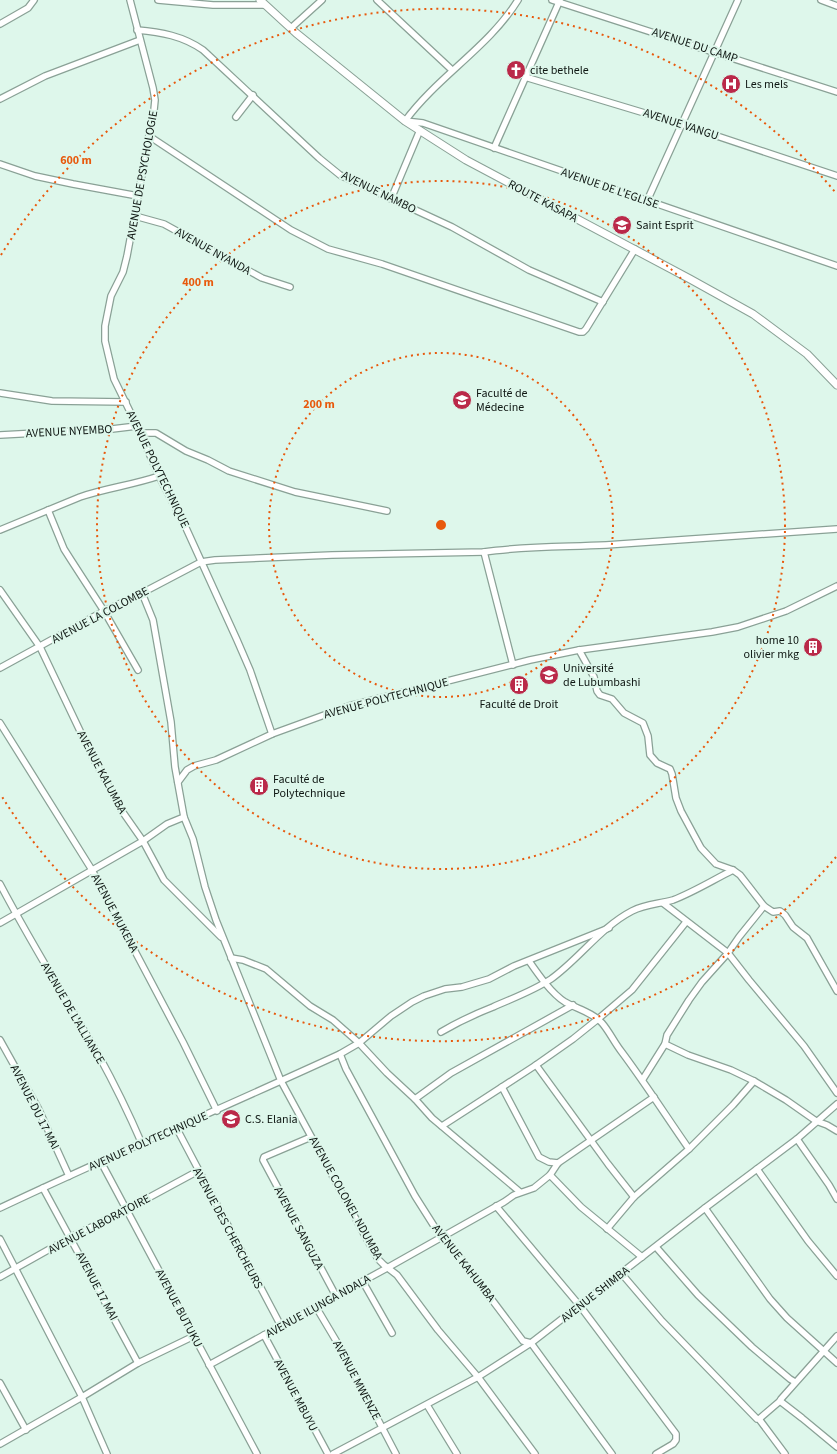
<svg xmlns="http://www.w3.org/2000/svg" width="837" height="1454" font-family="'Source Sans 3',sans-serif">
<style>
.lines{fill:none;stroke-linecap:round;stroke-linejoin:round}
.minor-casing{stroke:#8aa196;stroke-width:8}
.major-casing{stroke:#8aa196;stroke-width:9}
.minor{stroke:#fff;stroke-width:5.5}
.major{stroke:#fff;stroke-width:7}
.ring{fill:none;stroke:#e8590c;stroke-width:2;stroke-dasharray:2 4}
.labels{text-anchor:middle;stroke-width:4;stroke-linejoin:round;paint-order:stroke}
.street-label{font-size:12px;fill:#0f1713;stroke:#def7eb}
.poi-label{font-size:12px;fill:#0f1713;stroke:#def7eb;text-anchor:start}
.centre{fill:#e8590c;stroke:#def7eb;stroke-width:2}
.ring-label{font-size:12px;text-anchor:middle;font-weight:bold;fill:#e8590c;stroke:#def7eb;stroke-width:4;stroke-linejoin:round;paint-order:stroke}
</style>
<rect width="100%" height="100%" fill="#def7eb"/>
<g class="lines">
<!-- minor casing -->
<g class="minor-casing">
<g id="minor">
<polyline points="130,0 153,88 155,100 154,110 127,256 123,272 111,296 105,326 105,341 114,379 137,426 159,476 186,528 237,640 250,670 272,734"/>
<polyline points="158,0 213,5 265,5"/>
<polyline points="377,0 452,70"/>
<polyline points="552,0 837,92"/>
<polyline points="821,0 837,6"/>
<polyline points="0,24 28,8 34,0"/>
<polyline points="291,28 322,0"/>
<path d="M137,30C161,32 183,36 203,50L319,158L340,175L452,227L529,270L603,302"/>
<polyline points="525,77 681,124 837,176"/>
<polyline points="0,99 45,76 140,40"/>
<polyline points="236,117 253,95"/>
<polyline points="405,121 423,123 837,266"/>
<path d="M405,121C438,76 489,47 518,0"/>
<polyline points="149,136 291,230 328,249 382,264 579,332 583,332 586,329 635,249"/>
<polyline points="494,148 560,0"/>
<polyline points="0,164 35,176 73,184 138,196"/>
<polyline points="391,199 420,130"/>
<polyline points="647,201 738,0"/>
<polyline points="135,216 164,224 262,278 290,287"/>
<polyline points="0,393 52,401 126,402"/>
<polyline points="140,433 156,433 186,451 208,460 229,471 295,492 387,511"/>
<polyline points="0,435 112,429 137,426"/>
<polyline points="48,510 64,549 71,560 104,611 138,670"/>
<path d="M0,530L80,497C106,488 133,485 159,476"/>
<polyline points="484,552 513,665"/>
<polyline points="0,590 40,647 91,754 122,811 143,841 164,880 221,937"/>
<polyline points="579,650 594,677 597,691 600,695 612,699 624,713 643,723 648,736 650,755 657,763 670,769 672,774 676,798 681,811 701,848 716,864 733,870 740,875 764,906 773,912 780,911 785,915 793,927 807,938 837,991"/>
<path d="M0,668L104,611L142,593L201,562L215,560L332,555L484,552C524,546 565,547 606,545C683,540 760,535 837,529"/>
<polyline points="0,723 92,870 183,1042 217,1111"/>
<polyline points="178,782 187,770 194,766 216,760 272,734 349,706 530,660 579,650 712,632 738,627 786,611 837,586"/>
<polyline points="184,817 193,839 205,887 216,920 281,1081 363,1232 378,1259 384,1265 397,1275 438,1330 478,1377 535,1454"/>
<path d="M0,884C31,943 66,999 99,1056C115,1085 129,1114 142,1144"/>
<polyline points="663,903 728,953 749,980 804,1046 837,1093"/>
<polyline points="0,923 143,841 167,824 184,817 175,767 171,722 153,620 142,593"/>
<polyline points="231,958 243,960 266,969 310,1006 333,1020 359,1043 387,1073 415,1099 432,1118 520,1192"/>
<path d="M529,961C538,974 551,993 565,1002C577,1009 592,1012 602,1023C609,1031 614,1042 621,1051C645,1083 666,1116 689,1149L634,1197L623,1210L607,1229"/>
<path d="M441,1032C458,1022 475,1014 493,1007C513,998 533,991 551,979C579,959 601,927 632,911C645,904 659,904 673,900C694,892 713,880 733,870"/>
<polyline points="0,1040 38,1108 69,1176"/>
<polyline points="665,1044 688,1055 731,1070 754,1081 786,1100 816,1121 827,1125 837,1131"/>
<polyline points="340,1054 346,1069 415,1196 434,1226 444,1236 523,1341 531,1343 612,1454"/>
<polyline points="536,1065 608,1164 634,1197"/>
<polyline points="643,1079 665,1044 667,1035 689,1000 702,982 728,953 739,937 764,906"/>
<polyline points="502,1087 539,1157 549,1162 558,1163"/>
<polyline points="415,1099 451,1073 573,1005"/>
<polyline points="442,1126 536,1065 573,1039 598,1019 632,990 686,922"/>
<polyline points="177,1129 281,1326"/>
<polyline points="311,1137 264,1157 263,1160 336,1296"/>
<polyline points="797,1139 829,1185 837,1199"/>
<polyline points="689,1149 733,1105 754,1081"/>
<polyline points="101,1162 257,1454"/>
<polyline points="757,1169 808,1241 837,1276"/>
<polyline points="550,1175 558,1163 654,1097"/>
<polyline points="43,1188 138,1363"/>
<polyline points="496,1206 580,1306 676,1434 676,1440 673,1444 656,1454"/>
<path d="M0,1208C112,1155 227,1106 340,1054L359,1043L391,1016L412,1002L424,996L445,989L462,987L489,979L514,966L609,928"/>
<polyline points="705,1208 770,1299 787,1318 837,1363"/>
<polyline points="0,1239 82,1397 107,1454"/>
<polyline points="656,1247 698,1295 752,1347 790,1379 795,1382"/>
<polyline points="621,1273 662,1321 757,1419 759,1419 785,1454"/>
<polyline points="0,1277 71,1237 126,1210 198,1171"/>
<polyline points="363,1282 392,1333"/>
<polyline points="316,1307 341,1349 396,1454"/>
<polyline points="264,1335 328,1454"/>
<polyline points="209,1365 387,1268 504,1202 514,1195 534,1188 550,1175 581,1207 642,1257"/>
<polyline points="0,1383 26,1430"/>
<polyline points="780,1401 802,1418 837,1447"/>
<polyline points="427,1405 457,1454"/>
<polyline points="759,1419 780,1401 781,1399 837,1336"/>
<polyline points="0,1444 82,1397 138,1363 194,1336"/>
<polyline points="333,1454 478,1377 531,1343 705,1208 797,1139 837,1104"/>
</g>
</g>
<!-- major casing -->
<g class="major-casing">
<polyline id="major" points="260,0 296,33 405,121 466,160 690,279 753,314 807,354 837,385"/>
</g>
<!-- minor -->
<use href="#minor" class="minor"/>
<!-- major -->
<use href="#major" class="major"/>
</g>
<!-- distance rings -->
<g class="ring">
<circle cx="441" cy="525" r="172"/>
<circle cx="441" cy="525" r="344"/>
<path d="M836 857A516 516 0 0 1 1 795M1 255A516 516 0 0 1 836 193"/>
</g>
<!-- icons -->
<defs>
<g id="church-disc" transform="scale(1)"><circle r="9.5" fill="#ba2949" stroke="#def7eb"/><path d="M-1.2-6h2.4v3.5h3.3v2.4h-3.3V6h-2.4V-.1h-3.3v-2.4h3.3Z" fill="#fff"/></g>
<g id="hospital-disc" transform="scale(1)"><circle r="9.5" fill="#ba2949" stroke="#def7eb"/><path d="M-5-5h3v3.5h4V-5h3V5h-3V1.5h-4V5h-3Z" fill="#fff"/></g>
<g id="school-disc" transform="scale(1)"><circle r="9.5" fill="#ba2949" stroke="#def7eb"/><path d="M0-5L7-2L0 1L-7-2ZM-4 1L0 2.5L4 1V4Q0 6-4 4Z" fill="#fff"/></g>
<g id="university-disc" transform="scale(1)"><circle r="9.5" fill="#ba2949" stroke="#def7eb"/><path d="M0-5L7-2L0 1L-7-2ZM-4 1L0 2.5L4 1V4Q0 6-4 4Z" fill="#fff"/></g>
<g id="building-disc" transform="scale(1)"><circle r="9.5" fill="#ba2949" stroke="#def7eb"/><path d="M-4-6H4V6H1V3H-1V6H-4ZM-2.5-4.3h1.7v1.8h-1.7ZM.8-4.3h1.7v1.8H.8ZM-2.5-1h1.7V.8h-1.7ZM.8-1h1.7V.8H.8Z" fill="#fff"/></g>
</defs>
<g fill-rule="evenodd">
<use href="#church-disc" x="516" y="70"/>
<use href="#hospital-disc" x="731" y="84"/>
<use href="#school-disc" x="622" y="225"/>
<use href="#university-disc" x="462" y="400"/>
<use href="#building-disc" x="813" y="647"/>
<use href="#university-disc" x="549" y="675"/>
<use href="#building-disc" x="519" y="685"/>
<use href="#building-disc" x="259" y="786"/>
<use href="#school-disc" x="231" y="1119"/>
</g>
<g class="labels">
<!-- street labels -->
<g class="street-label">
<text transform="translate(695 45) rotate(18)" y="4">AVENUE DU CAMP</text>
<text transform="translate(681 124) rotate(18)" y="4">AVENUE VANGU</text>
<text transform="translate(142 175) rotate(-80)" y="4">AVENUE DE PSYCHOLOGIE</text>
<text transform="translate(610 188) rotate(19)" y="4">AVENUE DE L'EGLISE</text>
<text transform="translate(379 192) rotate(26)" y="4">AVENUE NAMBO</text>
<text transform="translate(543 201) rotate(28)" y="4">ROUTE KASAPA</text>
<text transform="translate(213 251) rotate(29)" y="4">AVENUE NYANDA</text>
<text transform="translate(69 431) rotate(-3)" y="4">AVENUE NYEMBO</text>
<text transform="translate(158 469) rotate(64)" y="4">AVENUE POLYTECHNIQUE</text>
<text transform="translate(100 615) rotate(-28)" y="4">AVENUE LA COLOMBE</text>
<text transform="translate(386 698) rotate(-15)" y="4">AVENUE POLYTECHNIQUE</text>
<text transform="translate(102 772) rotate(62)" y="4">AVENUE KALUMBA</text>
<text transform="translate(115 913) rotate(62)" y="4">AVENUE MUKENA</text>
<text transform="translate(73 1013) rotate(60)" y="4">AVENUE DE L'ALLIANCE</text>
<text transform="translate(35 1107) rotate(63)" y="4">AVENUE DU 17 MAI</text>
<text transform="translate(148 1141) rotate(-24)" y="4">AVENUE POLYTECHNIQUE</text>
<text transform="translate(346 1198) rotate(61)" y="4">AVENUE COLONEL NDUMBA</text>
<text transform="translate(99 1224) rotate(-28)" y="4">AVENUE LABORATOIRE</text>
<text transform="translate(228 1228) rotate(62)" y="4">AVENUE DES CHERCHEURS</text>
<text transform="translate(299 1228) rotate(62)" y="4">AVENUE SANGUZA</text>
<text transform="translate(464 1263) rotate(52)" y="4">AVENUE KAHUMBA</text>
<text transform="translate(97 1286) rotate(62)" y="4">AVENUE 17 MAI</text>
<text transform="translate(595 1294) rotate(-38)" y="4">AVENUE SHIMBA</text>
<text transform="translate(318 1306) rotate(-29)" y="4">AVENUE ILUNGA NDALA</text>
<text transform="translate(179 1308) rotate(62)" y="4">AVENUE BUTUKU</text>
<text transform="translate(357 1380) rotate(62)" y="4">AVENUE MWENZE</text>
<text transform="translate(296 1395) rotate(62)" y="4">AVENUE MBUYU</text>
</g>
<!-- poi labels -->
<g class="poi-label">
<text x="530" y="74">cite bethele</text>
<text x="745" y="88">Les mels</text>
<text x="636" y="229">Saint Esprit</text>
<text x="476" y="397">Faculté de<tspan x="476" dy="14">Médecine</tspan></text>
<text x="799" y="644" text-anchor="end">home 10<tspan x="799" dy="14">olivier mkg</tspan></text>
<text x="563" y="672">Université<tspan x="563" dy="14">de Lubumbashi</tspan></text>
<text x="519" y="708" text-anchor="middle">Faculté de Droit</text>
<text x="273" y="783">Faculté de<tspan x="273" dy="14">Polytechnique</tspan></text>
<text x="245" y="1123">C.S. Elania</text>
</g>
</g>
<circle cx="441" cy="525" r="6" class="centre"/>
<g class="ring-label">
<text x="76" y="164">600 m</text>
<text x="198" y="286">400 m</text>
<text x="319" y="408">200 m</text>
</g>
</svg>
